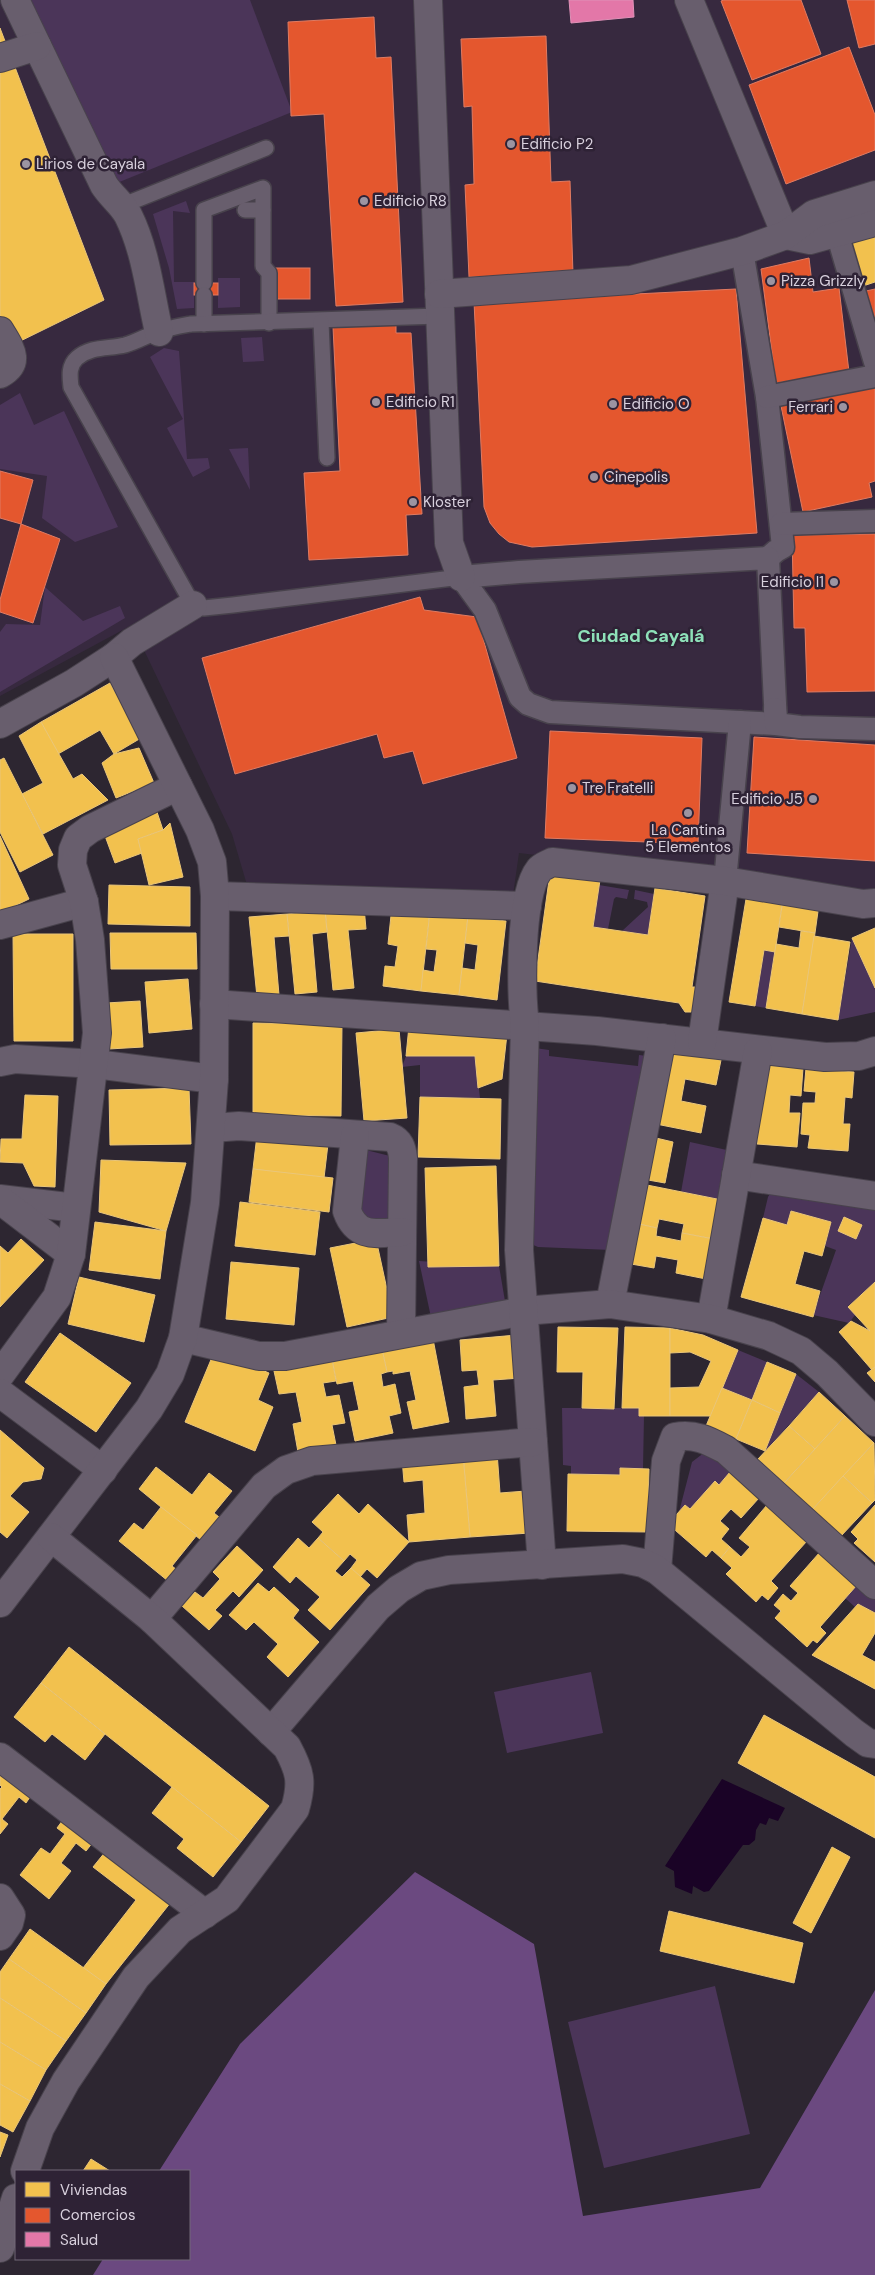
<svg xmlns="http://www.w3.org/2000/svg" width="875" height="2275" font-family="'DM Sans',sans-serif">
<style>
.built{fill:#37293f}
.green{fill:#4b3559}
.forest{fill:#6b4980}
.water{fill:#1a0326}
.homes{fill:#f2c14e;stroke:#eac679}
.shops{fill:#e4572e;stroke:#e07b62}
.health{fill:#e377a8;stroke:#e092b8}
.lines{fill:none;stroke-linecap:round;stroke-linejoin:round}
.service-casing{stroke:#48424c;stroke-width:18}
.pedestrian-casing{stroke:#48424c;stroke-width:25}
.minor-casing{stroke:#48424c;stroke-width:30}
.service{stroke:#685e6d;stroke-width:15}
.pedestrian{stroke:#685e6d;stroke-width:22}
.minor{stroke:#685e6d;stroke-width:28}
.poi-dot{fill:#9c94a1;stroke:#2e2235;stroke-width:2}
.labels{text-anchor:middle;stroke-width:5;stroke-linejoin:round;paint-order:stroke}
.poi-label{font-size:15px;fill:#d8d0dd;stroke:#2e2235;text-anchor:start}
.quarter-label{font-size:18px;font-weight:bold;fill:#8ee1b9;stroke:#2e2235}
</style>
<rect width="100%" height="100%" fill="#2d2631"/>
<!-- built -->
<polygon class="built" points="0,0 875,0 875,895 519,853 513,895 247,885 232,834 132,625 0,696"/>
<!-- green -->
<g class="green">
<polygon points="30,0 250,0 292,112 112,185"/>
<polygon points="186,201 190,213 173,211 174,282 194,282 194,308 177,309 169,268 153,214"/>
<polygon points="218,278 240,278 240,307 218,308"/>
<polygon points="262,337 264,361 243,362 241,338"/>
<polygon points="164,348 179,351 187,459 208,458 210,468 193,477 167,428 183,419 150,357"/>
<polygon points="20,393 34,425 64,411 118,527 75,542 42,518 47,476 0,469 0,405"/>
<polygon points="248,448 250,490 229,449"/>
<polygon points="45,587 83,621 120,606 125,618 0,692 0,632 6,624 40,625"/>
<polygon points="599,885 629,890 627,899 616,897 614,899 608,929 593,927"/>
<polygon points="635,890 654,894 648,935 622,931 648,907 647,902 634,899"/>
<polygon points="852,938 875,988 875,1012 838,1020"/>
<polygon points="764,950 775,952 766,1008 755,1006"/>
<polygon points="535,1048 549,1050 549,1056 638,1066 639,1055 647,1056 611,1250 538,1247 531,1244"/>
<polygon points="406,1056 475,1056 480,1098 420,1097 420,1065 402,1067"/>
<polygon points="690,1142 736,1152 727,1201 681,1192"/>
<polygon points="362,1149 390,1156 390,1225 361,1219"/>
<polygon points="775,1185 875,1202 875,1282 848,1306 855,1315 849,1323 813,1315 836,1250 825,1246 831,1222 791,1211 787,1225 763,1218 768,1197"/>
<polygon points="419,1261 499,1266 506,1307 432,1322"/>
<polygon points="738,1350 767,1362 752,1400 722,1388"/>
<polygon points="796,1374 819,1392 765,1451"/>
<polygon points="562,1408 639,1408 639,1415 644,1416 643,1469 620,1468 620,1475 571,1474 571,1466 563,1465"/>
<polygon points="705,1452 730,1472 719,1485 690,1509 685,1505 679,1512 692,1462"/>
<polygon points="857,1585 875,1597 875,1613 858,1604 855,1607 845,1598"/>
<polygon points="591,1672 603,1733 507,1753 494,1692"/>
<polygon points="715,1986 750,2134 604,2168 568,2022"/>
</g>
<!-- forest -->
<polygon class="forest" points="415,1872 534,1944 583,2216 760,2188 875,1990 875,2275 93,2275 103,2259 189,2259 189,2171 159,2171 240,2044"/>
<!-- water -->
<polygon class="water" points="722,1779 785,1808 778,1821 769,1818 766,1825 760,1823 756,1830 755,1840 749,1845 743,1845 709,1891 704,1892 693,1886 692,1894 675,1887 674,1871 665,1866"/>
<!-- homes -->
<g class="homes">
<polygon points="0,28 104,300 0,351"/>
<polygon points="875,226 875,282 863,286 846,235"/>
<polygon points="110,683 141,738 114,754 100,730 58,754 41,722"/>
<polygon points="41,722 73,779 82,774 108,800 43,834 22,794 43,783 19,736"/>
<polygon points="139,748 154,783 116,798 102,763 114,754"/>
<polygon points="4,758 53,855 20,872 0,832 0,760"/>
<polygon points="155,806 163,830 138,839 142,853 115,863 101,825"/>
<polygon points="170,823 183,877 149,885 138,839 163,830"/>
<polygon points="0,836 29,899 0,913"/>
<polygon points="550,873 600,880 593,927 648,935 655,888 705,896 692,987 697,987 698,1012 685,1012 679,1003 535,981"/>
<polygon points="109,885 190,887 190,926 108,924"/>
<polygon points="747,893 783,899 775,952 764,950 755,1006 729,1002"/>
<polygon points="783,899 819,904 815,933 779,927"/>
<polygon points="392,906 430,911 421,991 383,986 385,966 395,967 398,946 388,944"/>
<polygon points="364,907 366,929 348,930 354,988 333,990 325,910"/>
<polygon points="325,910 327,932 312,934 317,992 295,994 287,914"/>
<polygon points="430,911 468,916 459,995 421,991 423,970 434,972 437,950 426,949"/>
<polygon points="287,914 289,936 274,937 279,995 257,997 249,917"/>
<polygon points="468,916 506,921 497,1000 459,995 462,968 475,970 478,945 465,943"/>
<polygon points="875,928 875,988 852,938"/>
<polygon points="801,931 815,933 802,1014 766,1008 776,944 799,948"/>
<polygon points="110,933 196,933 197,969 111,969"/>
<polygon points="13,934 73,934 73,1041 14,1041"/>
<polygon points="814,936 850,942 838,1020 802,1014"/>
<polygon points="188,979 192,1029 149,1033 145,982"/>
<polygon points="140,1001 143,1047 109,1049 106,1003"/>
<polygon points="253,1023 342,1024 341,1116 253,1115"/>
<polygon points="409,1026 507,1034 502,1079 478,1088 475,1056 406,1056"/>
<polygon points="399,1029 407,1118 364,1121 356,1033"/>
<polygon points="671,1050 721,1060 716,1085 685,1079 681,1101 706,1106 701,1133 656,1124"/>
<polygon points="763,1065 803,1068 801,1096 790,1095 789,1113 800,1113 797,1147 757,1144"/>
<polygon points="806,1068 854,1072 852,1098 845,1097 843,1124 850,1124 848,1151 808,1148 810,1135 801,1134 803,1103 815,1103 816,1092 804,1091"/>
<polygon points="189,1088 191,1144 110,1145 109,1090"/>
<polygon points="25,1095 58,1096 55,1187 34,1186 23,1163 0,1162 1,1139 22,1139"/>
<polygon points="420,1097 501,1099 500,1159 418,1157"/>
<polygon points="257,1135 328,1144 324,1178 253,1169"/>
<polygon points="656,1138 673,1142 665,1183 648,1180"/>
<polygon points="101,1160 186,1163 166,1231 99,1212"/>
<polygon points="496,1166 499,1266 428,1267 425,1168"/>
<polygon points="253,1169 333,1178 329,1212 249,1202"/>
<polygon points="647,1185 727,1201 719,1240 682,1233 684,1224 659,1219 657,1228 639,1224"/>
<polygon points="240,1202 320,1212 315,1255 235,1246"/>
<polygon points="791,1211 831,1222 822,1256 804,1251 795,1284 820,1291 813,1317 741,1297 763,1218 787,1225"/>
<polygon points="844,1217 862,1225 856,1239 838,1231"/>
<polygon points="95,1222 166,1231 160,1279 89,1270"/>
<polygon points="639,1224 657,1228 656,1236 681,1241 682,1233 719,1240 711,1280 676,1273 678,1260 656,1256 654,1268 631,1264"/>
<polygon points="21,1239 44,1260 0,1307 0,1246 8,1253"/>
<polygon points="376,1239 393,1317 347,1327 330,1248"/>
<polygon points="231,1262 299,1268 294,1325 226,1319"/>
<polygon points="79,1277 155,1295 144,1342 68,1324"/>
<polygon points="875,1282 875,1367 872,1370 839,1332 851,1321 870,1331 848,1307"/>
<polygon points="558,1327 618,1328 614,1409 582,1408 583,1372 557,1372"/>
<polygon points="625,1327 670,1328 670,1416 639,1416 639,1408 622,1408"/>
<polygon points="670,1328 703,1335 738,1350 711,1416 670,1416 670,1388 699,1387 711,1361 690,1352 670,1353"/>
<polygon points="60,1333 131,1383 96,1432 25,1382"/>
<polygon points="517,1335 521,1378 493,1380 496,1416 466,1419 464,1387 479,1385 477,1370 462,1371 460,1340"/>
<polygon points="433,1339 449,1422 413,1429 407,1402 416,1400 410,1371 393,1374 393,1371 387,1372 382,1349"/>
<polygon points="382,1349 387,1372 381,1374 383,1387 395,1384 401,1413 389,1416 393,1433 355,1441 349,1412 359,1410 353,1381 337,1384 332,1359"/>
<polygon points="215,1350 269,1373 258,1400 273,1407 255,1451 185,1422"/>
<polygon points="332,1359 336,1381 323,1383 326,1397 339,1395 345,1423 332,1425 336,1445 298,1452 293,1424 302,1422 296,1392 279,1394 274,1371"/>
<polygon points="767,1362 796,1374 780,1413 752,1400"/>
<polygon points="875,1367 875,1382 867,1373"/>
<polygon points="722,1388 752,1400 736,1439 706,1426"/>
<polygon points="819,1392 845,1416 815,1449 789,1426"/>
<polygon points="752,1400 780,1413 765,1451 736,1439"/>
<polygon points="845,1416 874,1443 812,1510 784,1483"/>
<polygon points="789,1426 815,1449 784,1483 758,1459"/>
<polygon points="0,1430 44,1468 41,1479 23,1482 10,1496 29,1512 7,1538 0,1532"/>
<polygon points="874,1443 875,1500 872,1503 843,1476"/>
<polygon points="497,1452 500,1493 526,1491 530,1533 470,1537 463,1454"/>
<polygon points="463,1454 470,1537 409,1542 407,1515 425,1513 423,1480 404,1482 402,1459"/>
<polygon points="156,1467 192,1495 209,1473 232,1491 214,1513 219,1517 201,1540 139,1489"/>
<polygon points="620,1468 649,1469 648,1532 567,1531 568,1474 620,1475"/>
<polygon points="730,1472 759,1498 741,1518 731,1509 720,1521 729,1529 721,1539 730,1547 721,1558 712,1550 706,1557 668,1524 685,1505 690,1509 715,1481 719,1485"/>
<polygon points="843,1476 872,1503 841,1536 812,1510"/>
<polygon points="338,1494 359,1514 368,1504 409,1542 377,1578 367,1569 360,1577 351,1568 357,1560 350,1554 344,1561 318,1538 323,1532 312,1522"/>
<polygon points="767,1505 807,1541 771,1581 778,1588 768,1600 762,1595 756,1602 726,1574 732,1568 721,1558 730,1547 741,1557 750,1547 739,1538"/>
<polygon points="875,1505 875,1562 854,1543 858,1539 851,1532"/>
<polygon points="161,1507 197,1535 172,1566 177,1570 168,1581 119,1541 134,1523 143,1530"/>
<polygon points="298,1538 309,1548 318,1538 344,1561 335,1571 342,1577 351,1568 370,1585 330,1630 308,1610 320,1597 296,1576 290,1583 273,1567"/>
<polygon points="237,1546 263,1570 239,1597 233,1591 215,1610 222,1616 209,1630 182,1606 195,1592 203,1598 220,1579 213,1572"/>
<polygon points="820,1552 857,1585 820,1627 826,1633 817,1643 813,1640 807,1647 775,1618 781,1611 774,1605 783,1594 791,1601 798,1593 790,1586"/>
<polygon points="258,1583 269,1592 274,1587 299,1610 293,1618 319,1642 288,1677 267,1657 278,1644 254,1622 246,1630 229,1615"/>
<polygon points="858,1604 875,1613 875,1633 862,1655 875,1662 875,1689 812,1655"/>
<polygon points="69,1647 269,1806 241,1842 41,1683"/>
<polygon points="41,1683 105,1734 85,1760 52,1734 45,1742 14,1717"/>
<polygon points="764,1715 875,1777 875,1838 738,1763"/>
<polygon points="0,1769 32,1794 26,1803 19,1797 2,1819 8,1824 0,1834 0,1789 2,1787 0,1785"/>
<polygon points="172,1787 241,1842 213,1877 177,1848 184,1839 152,1813"/>
<polygon points="68,1813 97,1837 86,1851 76,1843 61,1863 71,1871 49,1899 20,1875 41,1848 50,1854 65,1834 57,1828"/>
<polygon points="110,1846 175,1897 106,1984 83,1968 136,1900 93,1867"/>
<polygon points="832,1847 850,1857 811,1933 793,1923"/>
<polygon points="669,1911 803,1943 794,1983 660,1951"/>
<polygon points="30,1929 106,1984 86,2013 9,1959"/>
<polygon points="9,1959 86,2013 66,2041 0,1998 0,1972"/>
<polygon points="0,1998 66,2041 46,2070 0,2042"/>
<polygon points="0,2042 46,2070 30,2101 0,2084"/>
<polygon points="0,2084 30,2101 13,2132 0,2125"/>
<polygon points="0,2132 8,2135 0,2157"/>
<polygon points="91,2159 110,2171 83,2171"/>
</g>
<!-- shops -->
<g class="shops">
<polygon points="724,0 801,0 821,54 752,80 721,1"/>
<polygon points="847,0 875,0 875,44 859,48"/>
<polygon points="374,17 376,58 391,57 403,302 336,306 324,114 291,116 288,22"/>
<polygon points="546,36 551,182 570,181 573,274 469,277 465,185 474,184 472,106 464,107 461,39"/>
<polygon points="849,47 875,115 875,150 786,184 749,85"/>
<polygon points="809,258 813,292 839,288 849,372 776,383 761,269"/>
<rect x="273" y="268" width="37" height="31"/>
<rect x="194" y="283" width="24" height="12"/>
<polygon points="736,289 757,533 532,547 509,542 499,534 490,523 484,507 474,302"/>
<polygon points="875,289 875,322 866,291"/>
<polygon points="396,323 396,333 411,333 422,514 406,515 408,555 309,560 304,473 340,471 333,327"/>
<polygon points="875,387 875,481 869,483 872,497 803,512 781,406"/>
<polygon points="0,471 33,480 21,524 0,518"/>
<polygon points="21,524 60,539 33,623 0,612 0,600"/>
<polygon points="875,534 875,691 807,692 805,628 794,628 792,535"/>
<polygon points="420,597 424,610 477,617 517,758 423,784 413,751 384,758 377,734 235,774 202,658"/>
<polygon points="550,731 702,738 698,844 545,838"/>
<polygon points="754,737 875,745 875,861 747,853"/>
</g>
<!-- health -->
<polygon class="health" points="569,0 633,0 634,17 571,23"/>
<g class="lines">
<!-- service casing -->
<g class="service-casing">
<g id="service">
<polyline points="121,206 266,148"/>
<polyline points="245,210 263,210"/>
<polyline points="204,283 204,210 263,188 263,266 269,273 269,323"/>
<polyline points="204,295 204,324"/>
<path d="M439,316L191,324C180,326 168,328 157,332C146,336 136,342 125,345C108,349 91,346 77,358C68,366 70,377 71,387L193,605L204,608L233,605L461,577L465,583"/>
<polyline points="321,322 327,458"/>
</g>
</g>
<!-- pedestrian casing -->
<g class="pedestrian-casing">
<g id="pedestrian">
<polyline points="837,233 875,362"/>
<polyline points="742,251 767,397 783,547 776,551 768,558"/>
<polyline points="767,397 875,376"/>
<polyline points="781,524 875,521"/>
<polygon points="768,558 776,724 550,712 528,704 520,697 485,610 461,577 519,572"/>
<polyline points="775,709 776,724 800,727 875,729"/>
<polyline points="725,881 740,722"/>
</g>
</g>
<!-- minor casing -->
<g class="minor-casing">
<g id="minor">
<path d="M15,0L104,185C111,196 122,204 128,215C146,251 150,293 159,332"/>
<polyline points="428,0 449,543 461,577"/>
<polyline points="689,0 786,235"/>
<polyline points="0,58 37,46"/>
<polyline points="786,235 810,240 875,222"/>
<polyline points="439,294 631,280 742,251 786,235 814,214 875,195"/>
<path d="M0,331C9,347 22,362 0,374"/>
<polyline points="0,724 74,683 114,657 132,642 193,605"/>
<polyline points="215,896 527,906"/>
<polyline points="0,925 84,902"/>
<polyline points="214,1004 597,1031 825,1057 859,1056 875,1051"/>
<polyline points="702,1042 725,881"/>
<polyline points="0,1062 15,1059 95,1064 214,1079"/>
<path d="M212,1128L239,1126L390,1137C400,1141 402,1148 403,1158L401,1333"/>
<path d="M355,1136L347,1211C357,1239 377,1233 402,1232"/>
<polyline points="736,1175 875,1196"/>
<polyline points="0,1199 76,1208"/>
<polyline points="0,1200 71,1254"/>
<polyline points="610,1304 662,1038"/>
<polyline points="711,1319 758,1051"/>
<polyline points="183,1338 259,1356 285,1356 524,1311 610,1304 711,1319 769,1336 801,1351 827,1373 875,1422"/>
<polyline points="0,1375 57,1297 71,1254 97,1033 90,940 84,902 72,865 73,850 78,838 90,829 178,786"/>
<polyline points="0,1393 103,1470"/>
<path d="M542,1565L519,1250L525,1025C521,994 519,895 539,870C542,866 547,865 552,862L725,881L863,904L875,903"/>
<path d="M657,1570L666,1461L675,1437C695,1433 709,1441 726,1450L875,1585"/>
<polyline points="0,1603 149,1409 170,1374 183,1338 205,1203 214,1079 215,896 212,862 200,830 114,657"/>
<polyline points="152,1619 264,1486 286,1470 312,1461 533,1442"/>
<polyline points="271,1732 378,1607 399,1589 421,1576 449,1570 623,1559 643,1563 657,1570 854,1733 868,1743 875,1744"/>
<polyline points="0,1757 205,1914"/>
<polyline points="0,1898 11,1915 9,1923 0,1936"/>
<path d="M25,2171L40,2128L66,2081L136,1977L180,1930L227,1899L295,1809C303,1782 300,1771 287,1747L152,1619L51,1537"/>
<polyline points="0,2248 16,2198"/>
</g>
</g>
<!-- service -->
<use href="#service" class="service"/>
<!-- pedestrian -->
<use href="#pedestrian" class="pedestrian"/>
<!-- minor -->
<use href="#minor" class="minor"/>
</g>
<!-- markers -->
<g class="poi-dot">
<circle cx="511" cy="144" r="5"/>
<circle cx="26" cy="164" r="5"/>
<circle cx="364" cy="201" r="5"/>
<circle cx="771" cy="281" r="5"/>
<circle cx="376" cy="402" r="5"/>
<circle cx="613" cy="404" r="5"/>
<circle cx="843" cy="407" r="5"/>
<circle cx="594" cy="477" r="5"/>
<circle cx="413" cy="502" r="5"/>
<circle cx="834" cy="582" r="5"/>
<circle cx="572" cy="788" r="5"/>
<circle cx="813" cy="799" r="5"/>
<circle cx="688" cy="813" r="5"/>
</g>
<g class="labels">
<!-- poi labels -->
<g class="poi-label">
<text x="521" y="149">Edificio P2</text>
<text x="36" y="169">Lirios de Cayala</text>
<text x="374" y="206">Edificio R8</text>
<text x="781" y="286">Pizza Grizzly</text>
<text x="386" y="407">Edificio R1</text>
<text x="623" y="409">Edificio O</text>
<text x="833" y="412" text-anchor="end">Ferrari</text>
<text x="604" y="482">Cinepolis</text>
<text x="423" y="507">Kloster</text>
<text x="824" y="587" text-anchor="end">Edificio I1</text>
<text x="582" y="793">Tre Fratelli</text>
<text x="803" y="804" text-anchor="end">Edificio J5</text>
<text x="688" y="835" text-anchor="middle">La Cantina<tspan x="688" dy="17">5 Elementos</tspan></text>
</g>
<!-- quarter labels -->
<g class="quarter-label">
<text x="641" y="642">Ciudad Cayalá</text>
</g>
</g>
<!-- legend -->
<rect x="15" y="2170" width="175" height="90" fill="#2e2235" stroke="#726878"/>
<rect x="25" y="2182" width="25" height="15" fill="#f2c14e" stroke="#726878"/>
<text x="60" y="2195" font-size="15" fill="#d8d0dd">Viviendas</text>
<rect x="25" y="2208" width="25" height="15" fill="#e4572e" stroke="#726878"/>
<text x="60" y="2220" font-size="15" fill="#d8d0dd">Comercios</text>
<rect x="25" y="2232" width="25" height="15" fill="#e377a8" stroke="#726878"/>
<text x="60" y="2245" font-size="15" fill="#d8d0dd">Salud</text>
</svg>
